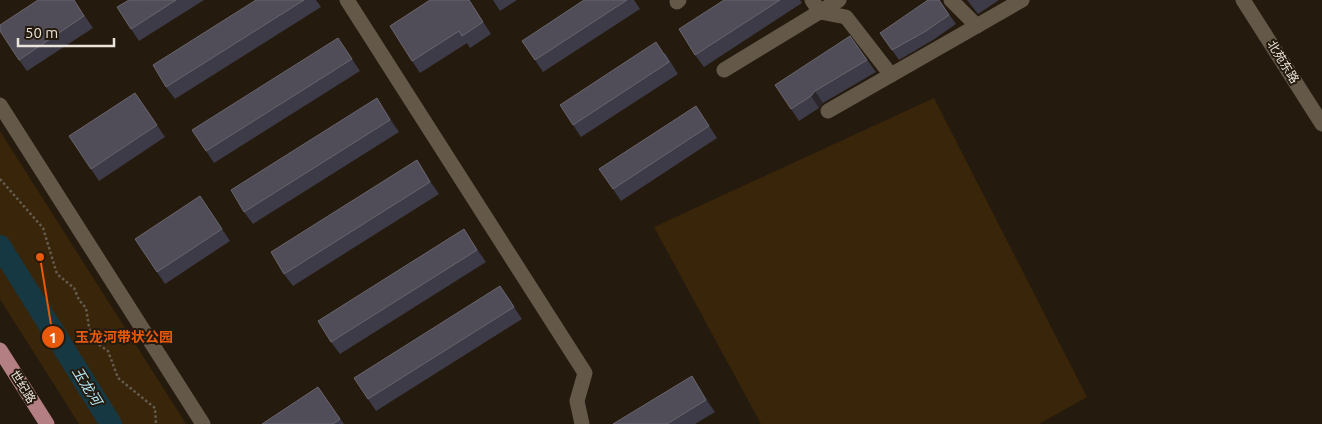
<svg xmlns="http://www.w3.org/2000/svg" width="1322" height="424" font-family="Ubuntu,'Noto Sans SC',sans-serif">
<style>
.green{fill:#39250a}
.lines{fill:none;stroke-linecap:round;stroke-linejoin:round}
.river{stroke:#163843;stroke-width:22}
.path{stroke:#655c50;stroke-width:2.5;stroke-dasharray:2.5 2.5;stroke-linecap:butt}
.street{stroke:#645849;stroke-width:15}
.primary{stroke:#b47f83;stroke-width:15}
.wall{fill:#3d3b48}
.shaded-wall{fill:#2b262a}
.building{fill:#504d58;stroke:#68656c}
.labels{text-anchor:middle;stroke-width:4;stroke-linejoin:round;paint-order:stroke}
.street-label{font-size:12px;fill:#ebe4db;stroke:#241a0d}
.water-label{font-size:14px;font-style:italic;fill:#b6e8f9;stroke:#241a0d}
.leader{fill:none;stroke:#e8590c;stroke-width:2}
.callout-dot{fill:#e8590c;stroke:#241a0d;stroke-width:2}
.mark-label{font-size:15px;text-anchor:middle;font-weight:bold;fill:#fff}
.callout-label{font-size:14px;text-anchor:middle;font-weight:bold;fill:#e8590c;stroke:#241a0d;stroke-width:4;stroke-linejoin:round;paint-order:stroke}
</style>
<rect width="100%" height="100%" fill="#241a0d"/>
<!-- green -->
<g class="green">
<polygon points="934,98 1087,397 1039,424 761,424 654,227"/>
<polygon points="0,131 186,424 79,424 0,299"/>
</g>
<g class="lines">
<!-- river -->
<polyline class="river" points="0,246 111,424"/>
<!-- path -->
<polyline class="path" points="0,179 43,228 57,274 74,288 79,300 86,308 91,339 108,351 118,378 155,408 156,424"/>
<!-- street -->
<g class="street">
<polyline points="347,0 585,373 577,401 582,424"/>
<polyline points="812,0 820,12 846,17 891,75"/>
<polyline points="951,0 977,26"/>
<polyline points="1243,0 1322,124"/>
<polyline points="677,2 679,0"/>
<polyline points="724,70 839,0"/>
<polyline points="0,105 203,424"/>
<polyline points="828,111 1022,0"/>
</g>
<!-- primary -->
<polyline class="primary" points="0,350 47,424"/>
</g>
<!-- wall -->
<g class="wall">
<polygon points="38,0 74,0 93,28 27,71 19,60"/>
<polygon points="129,0 204,0 139,41 131,29"/>
<polygon points="256,0 316,0 321,7 175,99 166,87"/>
<polygon points="430,0 469,0 491,34 470,48 467,43 420,73 412,61"/>
<polygon points="493,0 517,0 500,11"/>
<polygon points="584,0 634,0 640,9 543,72 535,60"/>
<polygon points="724,0 800,0 802,3 704,67 695,55"/>
<polygon points="939,0 956,24 933,40 899,60 880,33"/>
<polygon points="967,0 999,0 978,14"/>
<polygon points="850,36 876,72 823,103 819,108 799,121 791,109"/>
<polygon points="346,50 360,71 214,163 206,151"/>
<polygon points="665,53 678,74 581,137 573,125"/>
<polygon points="135,93 165,137 99,181 91,169"/>
<polygon points="385,110 399,132 253,224 244,212"/>
<polygon points="704,118 717,138 621,201 613,189"/>
<polygon points="417,160 439,194 293,286 284,274"/>
<polygon points="200,196 230,241 165,284 157,272"/>
<polygon points="464,229 486,262 340,354 331,342"/>
<polygon points="500,286 522,319 376,411 368,399"/>
<polygon points="692,376 715,412 695,424 613,424"/>
<polygon points="318,387 344,424 262,424"/>
</g>
<!-- shaded-wall -->
<g class="shaded-wall">
<polygon points="815,91 823,103 819,108 811,96"/>
<polygon points="377,98 385,110 399,132 390,120"/>
<polygon points="417,160 425,172 439,194 430,182"/>
<polygon points="464,229 486,262 477,250"/>
<polygon points="500,286 509,298 522,319"/>
<polygon points="692,376 700,388 715,412 706,400"/>
</g>
<!-- building -->
<g class="building">
<polygon points="38,0 74,0 84,16 19,60 0,31 0,25"/>
<polygon points="129,0 176,0 131,29 117,7"/>
<polygon points="256,0 304,0 166,87 153,65"/>
<polygon points="430,0 469,0 483,22 462,36 459,31 412,61 390,26"/>
<polygon points="584,0 627,0 535,60 522,41"/>
<polygon points="724,0 780,0 695,55 679,29"/>
<polygon points="928,0 939,0 949,15 926,31 892,50 880,33"/>
<polygon points="850,36 867,60 815,91 811,96 791,109 775,85"/>
<polygon points="338,38 352,59 206,151 192,130"/>
<polygon points="656,42 669,62 573,125 560,105"/>
<polygon points="135,93 157,125 91,169 69,136"/>
<polygon points="377,98 390,120 244,212 231,190"/>
<polygon points="696,106 709,126 613,189 599,169"/>
<polygon points="417,160 430,182 284,274 271,252"/>
<polygon points="200,196 222,229 157,272 135,239"/>
<polygon points="464,229 477,250 331,342 318,321"/>
<polygon points="500,286 514,307 368,399 354,378"/>
<polygon points="692,376 706,400 667,424 613,424"/>
<polygon points="318,387 340,419 333,424 262,424"/>
</g>
<g class="labels">
<!-- street labels -->
<g class="street-label">
<text transform="translate(1283 62) rotate(58)" y="4">北苑东路</text>
<text transform="translate(23 387) rotate(58)" y="4">世纪路</text>
</g>
<!-- water labels -->
<g class="water-label">
<text transform="translate(87 386) rotate(58)" y="5">玉龙河</text>
</g>
</g>
<!-- callouts -->
<path class="leader" d="M40 257L53 337"/>
<g class="callout-dot">
<circle cx="40" cy="257" r="5"/>
<circle cx="53" cy="337" r="12"/>
</g>
<g class="mark-label">
<text x="53" y="343">1</text>
</g>
<g class="callout-label">
<text x="124" y="342">玉龙河带状公园</text>
</g>
<!-- scale -->
<path d="M18 38v8h96v-8" fill="none" stroke="#ebe4db" stroke-width="2.5"/>
<text x="25" y="38" font-size="15" fill="#ebe4db" stroke="#241a0d" stroke-width="4" paint-order="stroke">50 m</text>
</svg>
